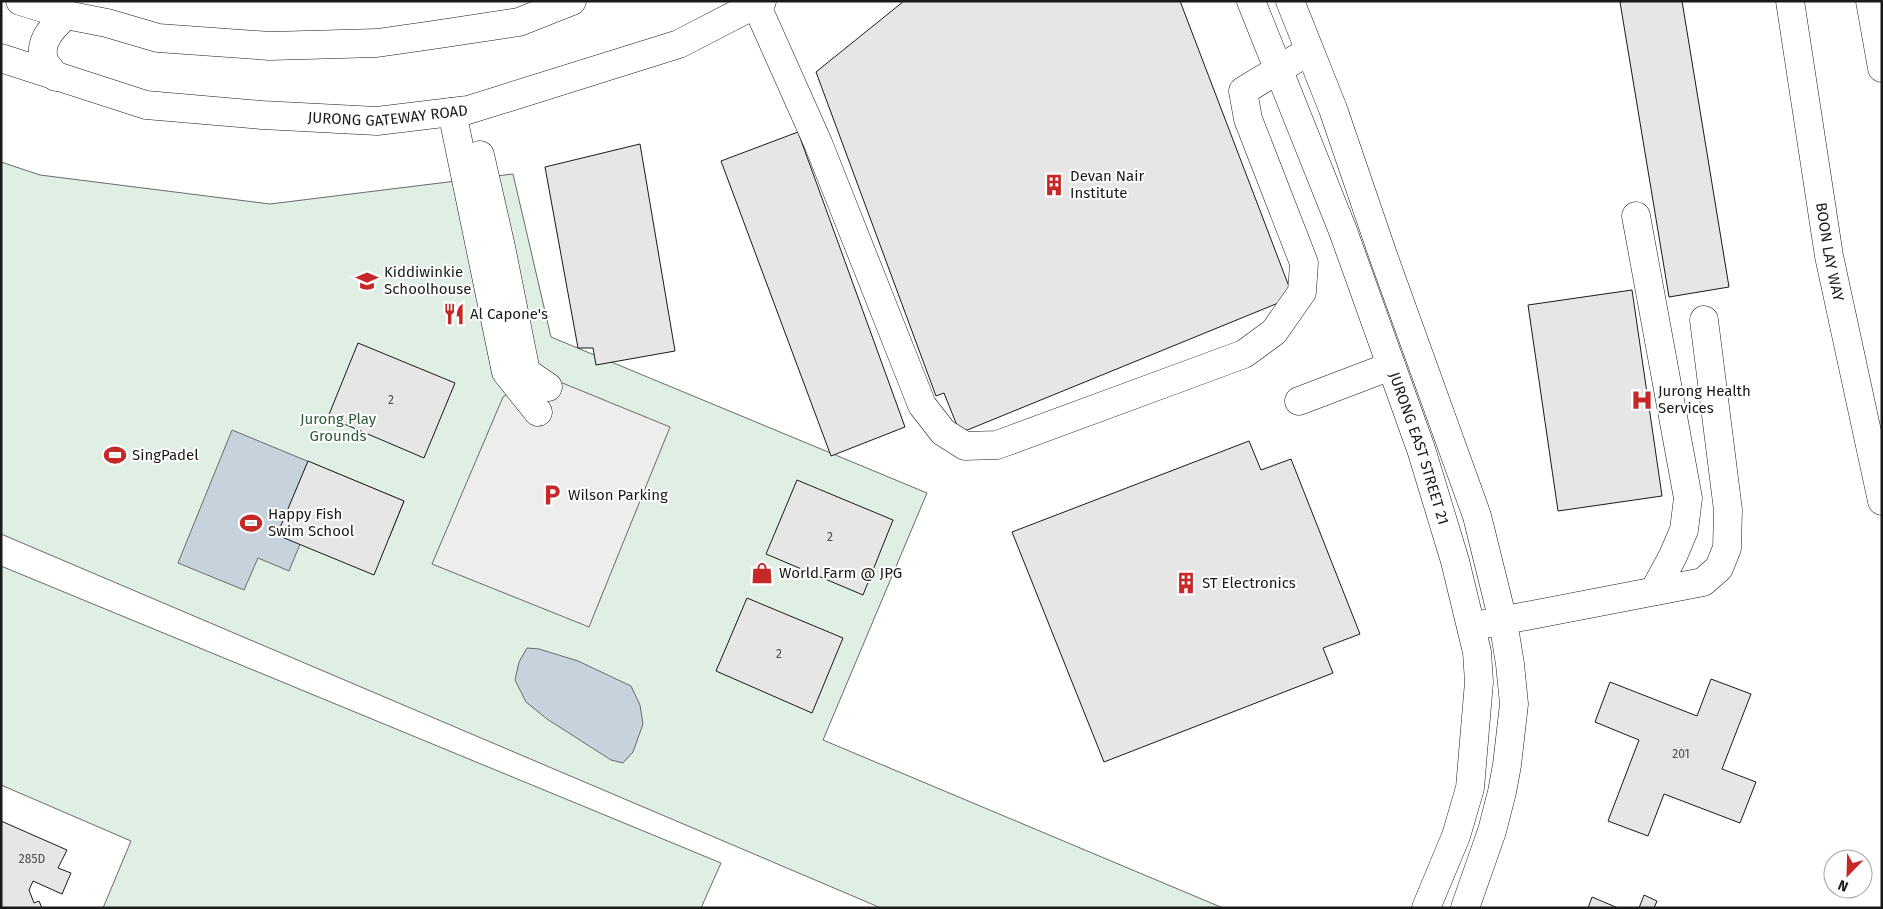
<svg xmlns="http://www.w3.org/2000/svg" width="1883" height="909" viewBox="0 0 1883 909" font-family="'Fira Sans',sans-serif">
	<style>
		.green { fill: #e0efe3; stroke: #6a6a6a }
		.parking { fill: #ededed; stroke: #6a6a6a }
		.water { fill: #c6d2dc; stroke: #6a6a6a }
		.building { fill: #e6e6e6; stroke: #1a1a1a }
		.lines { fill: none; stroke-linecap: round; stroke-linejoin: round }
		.minor-casing { stroke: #1a1a1a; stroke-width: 29 }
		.major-casing { stroke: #1a1a1a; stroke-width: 29 }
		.minor { stroke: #fff; stroke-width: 28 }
		.major { stroke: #fff; stroke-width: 28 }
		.labels { text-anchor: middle; stroke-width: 4; stroke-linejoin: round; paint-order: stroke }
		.number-label { font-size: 12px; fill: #4d4d4d }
		.street-label { font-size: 15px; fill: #1a1a1a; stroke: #fff }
		.poi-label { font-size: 15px; fill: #1a1a1a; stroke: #fff; text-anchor: start }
		.park-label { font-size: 15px; fill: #2b5a34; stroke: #fff }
	</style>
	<rect width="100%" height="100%" fill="#fff"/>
	<g class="green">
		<polygon points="1,162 40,175 270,204 513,174 551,337 927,493 823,740 1223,908 881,908 1,534"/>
		<polygon points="1,566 721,863 701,908 103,908 131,841 1,785"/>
	</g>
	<polygon class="parking" points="538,373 670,427 589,627 432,564 503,397"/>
	<g class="water">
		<polygon points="232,430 404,501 389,538 315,508 289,571 258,558 244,590 178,563"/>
		<polygon points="527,648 539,649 578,661 631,686 640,705 643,724 633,752 623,763 611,760 547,719 526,702 515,680 519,662"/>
	</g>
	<g class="building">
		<polygon points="904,1 1180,1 1293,297 960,433 944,393 936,396 816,72"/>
		<polygon points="1626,1 1682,1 1729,287 1669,297 1620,2"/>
		<polygon points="798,132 905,427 831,456 721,161"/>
		<polygon points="640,144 675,351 596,365 593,348 578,348 545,167"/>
		<polygon points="1632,290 1662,496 1558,511 1528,305"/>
		<polygon points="358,343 455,383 424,458 328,417"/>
		<polygon points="1249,441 1261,470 1291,459 1360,634 1323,648 1333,673 1104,762 1012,532"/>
		<polygon points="308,461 404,501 374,575 277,535"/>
		<polygon points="797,480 893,520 863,595 766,554"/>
		<polygon points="747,598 843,638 812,713 716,671"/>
		<polygon points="1711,679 1751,694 1722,769 1756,782 1740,823 1664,794 1648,836 1608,821 1639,740 1595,722 1610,682 1697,716"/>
		<polygon points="1,821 67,850 58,868 71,873 62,894 33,881 29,890 34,903 39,901 42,908 1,908"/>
		<polygon points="1644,895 1657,901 1654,908 1639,908"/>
		<polygon points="1592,897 1618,908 1588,908"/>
	</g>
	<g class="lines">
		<g class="minor-casing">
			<g id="minor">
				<path id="s1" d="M1251,1L1343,231L1421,449L1455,561L1477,652L1479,682L1470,788L1456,836L1426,908"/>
				<polyline points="1290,1 1333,109 1384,258 1477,516 1503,621 1510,664 1514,704 1507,765 1502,792 1492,831 1465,908"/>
				<polyline points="756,4 818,143 922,405 943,432 965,446 997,445 1244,354 1274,332 1302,292 1304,263 1248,119 1243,91 1309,51"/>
				<polyline points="452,112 506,372 538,412"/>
				<polyline points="480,155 501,247 526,372 548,387"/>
				<polyline points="1636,216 1688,498 1684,530 1673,556 1654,591"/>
				<polyline points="1299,401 1391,366"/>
				<polyline points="1485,624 1703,582 1719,568 1727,548 1728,510 1704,320"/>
			</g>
		</g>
		<g class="major-casing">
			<g id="major">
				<polyline points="20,1 66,15 107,23 158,38 270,46 377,43 433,35 519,22 572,1"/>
				<path id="s2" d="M1790,1L1829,256L1882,501"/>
				<polyline points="1870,1 1882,68"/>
				<path id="s3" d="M1,58L146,105L262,115L377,121L468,110L679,44L762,1"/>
				<path d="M56,77C53,72 46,66 44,60C38,41 54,26 66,15"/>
			</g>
		</g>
		<use href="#minor" class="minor"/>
		<use href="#major" class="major"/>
	</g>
	<defs>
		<g id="building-bare" transform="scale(1.725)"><path d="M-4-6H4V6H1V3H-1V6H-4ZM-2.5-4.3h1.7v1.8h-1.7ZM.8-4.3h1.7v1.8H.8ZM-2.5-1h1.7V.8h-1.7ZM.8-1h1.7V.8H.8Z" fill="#c62828" stroke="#fff" stroke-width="2.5" paint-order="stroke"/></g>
		<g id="school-bare" transform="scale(1.725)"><path d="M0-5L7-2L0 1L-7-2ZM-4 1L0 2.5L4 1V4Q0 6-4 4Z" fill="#c62828" stroke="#fff" stroke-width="2.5" paint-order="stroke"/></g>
		<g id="restaurant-bare" transform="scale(1.725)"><path d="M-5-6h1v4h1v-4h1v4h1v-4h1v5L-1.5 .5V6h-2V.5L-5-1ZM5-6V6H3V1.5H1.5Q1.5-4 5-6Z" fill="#c62828" stroke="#fff" stroke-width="2.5" paint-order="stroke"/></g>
		<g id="hospital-bare" transform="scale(1.725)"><path d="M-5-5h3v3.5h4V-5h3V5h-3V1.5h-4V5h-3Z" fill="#c62828" stroke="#fff" stroke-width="2.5" paint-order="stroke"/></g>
		<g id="stadium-bare" transform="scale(1.725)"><path d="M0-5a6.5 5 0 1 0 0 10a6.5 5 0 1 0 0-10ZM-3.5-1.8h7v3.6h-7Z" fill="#c62828" stroke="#fff" stroke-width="2.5" paint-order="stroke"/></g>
		<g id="parking-bare" transform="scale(1.725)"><path d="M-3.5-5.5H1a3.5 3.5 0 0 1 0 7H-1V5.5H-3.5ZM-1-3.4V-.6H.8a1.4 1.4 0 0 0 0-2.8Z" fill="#c62828" stroke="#fff" stroke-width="2.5" paint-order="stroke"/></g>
		<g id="shop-bare" transform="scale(1.725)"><path d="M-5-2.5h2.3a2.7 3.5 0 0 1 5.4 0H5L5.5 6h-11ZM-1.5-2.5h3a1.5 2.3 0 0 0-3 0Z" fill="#c62828" stroke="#fff" stroke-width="2.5" paint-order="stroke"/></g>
	</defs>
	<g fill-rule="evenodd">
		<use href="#building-bare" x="1054" y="185"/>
		<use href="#school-bare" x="367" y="281"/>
		<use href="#restaurant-bare" x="454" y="314"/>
		<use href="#hospital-bare" x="1642" y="400"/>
		<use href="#stadium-bare" x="115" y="455"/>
		<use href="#parking-bare" x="552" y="495"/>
		<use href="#stadium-bare" x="251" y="523"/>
		<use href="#shop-bare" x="762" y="573"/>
		<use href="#building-bare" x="1186" y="583"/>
	</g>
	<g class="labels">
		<g class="number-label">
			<text x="391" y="404">2</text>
			<text x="830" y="541">2</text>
			<text x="779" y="658">2</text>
			<text x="1681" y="758">201</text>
			<text x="32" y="863">285D</text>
		</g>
		<g class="street-label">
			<text dy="5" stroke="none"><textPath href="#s3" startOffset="395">JURONG GATEWAY ROAD</textPath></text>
			<text dy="5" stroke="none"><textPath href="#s2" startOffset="254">BOON LAY WAY</textPath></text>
			<text dy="5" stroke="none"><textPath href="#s1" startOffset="478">JURONG EAST STREET 21</textPath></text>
		</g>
		<g class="poi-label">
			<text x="1070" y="181">Devan Nair<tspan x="1070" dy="17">Institute</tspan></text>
			<text x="384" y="277">Kiddiwinkie<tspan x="384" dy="17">Schoolhouse</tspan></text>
			<text x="470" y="319">Al Capone's</text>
			<text x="1658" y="396">Jurong Health<tspan x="1658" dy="17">Services</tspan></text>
			<text x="132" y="460">SingPadel</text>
			<text x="568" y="500">Wilson Parking</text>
			<text x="268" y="519">Happy Fish<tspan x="268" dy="17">Swim School</tspan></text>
			<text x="779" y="578">World Farm @ JPG</text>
			<text x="1202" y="588">ST Electronics</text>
		</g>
		<g class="park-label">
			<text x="338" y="424">Jurong Play<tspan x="338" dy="17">Grounds</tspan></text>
		</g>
	</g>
	<rect width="1883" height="909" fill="none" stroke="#1a1a1a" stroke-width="5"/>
	<g transform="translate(1848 874) rotate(203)"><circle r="24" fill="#ffffff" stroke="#a3a3a3"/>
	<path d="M0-4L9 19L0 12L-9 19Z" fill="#c62828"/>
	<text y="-8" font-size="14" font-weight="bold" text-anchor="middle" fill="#1a1a1a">N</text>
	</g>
</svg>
